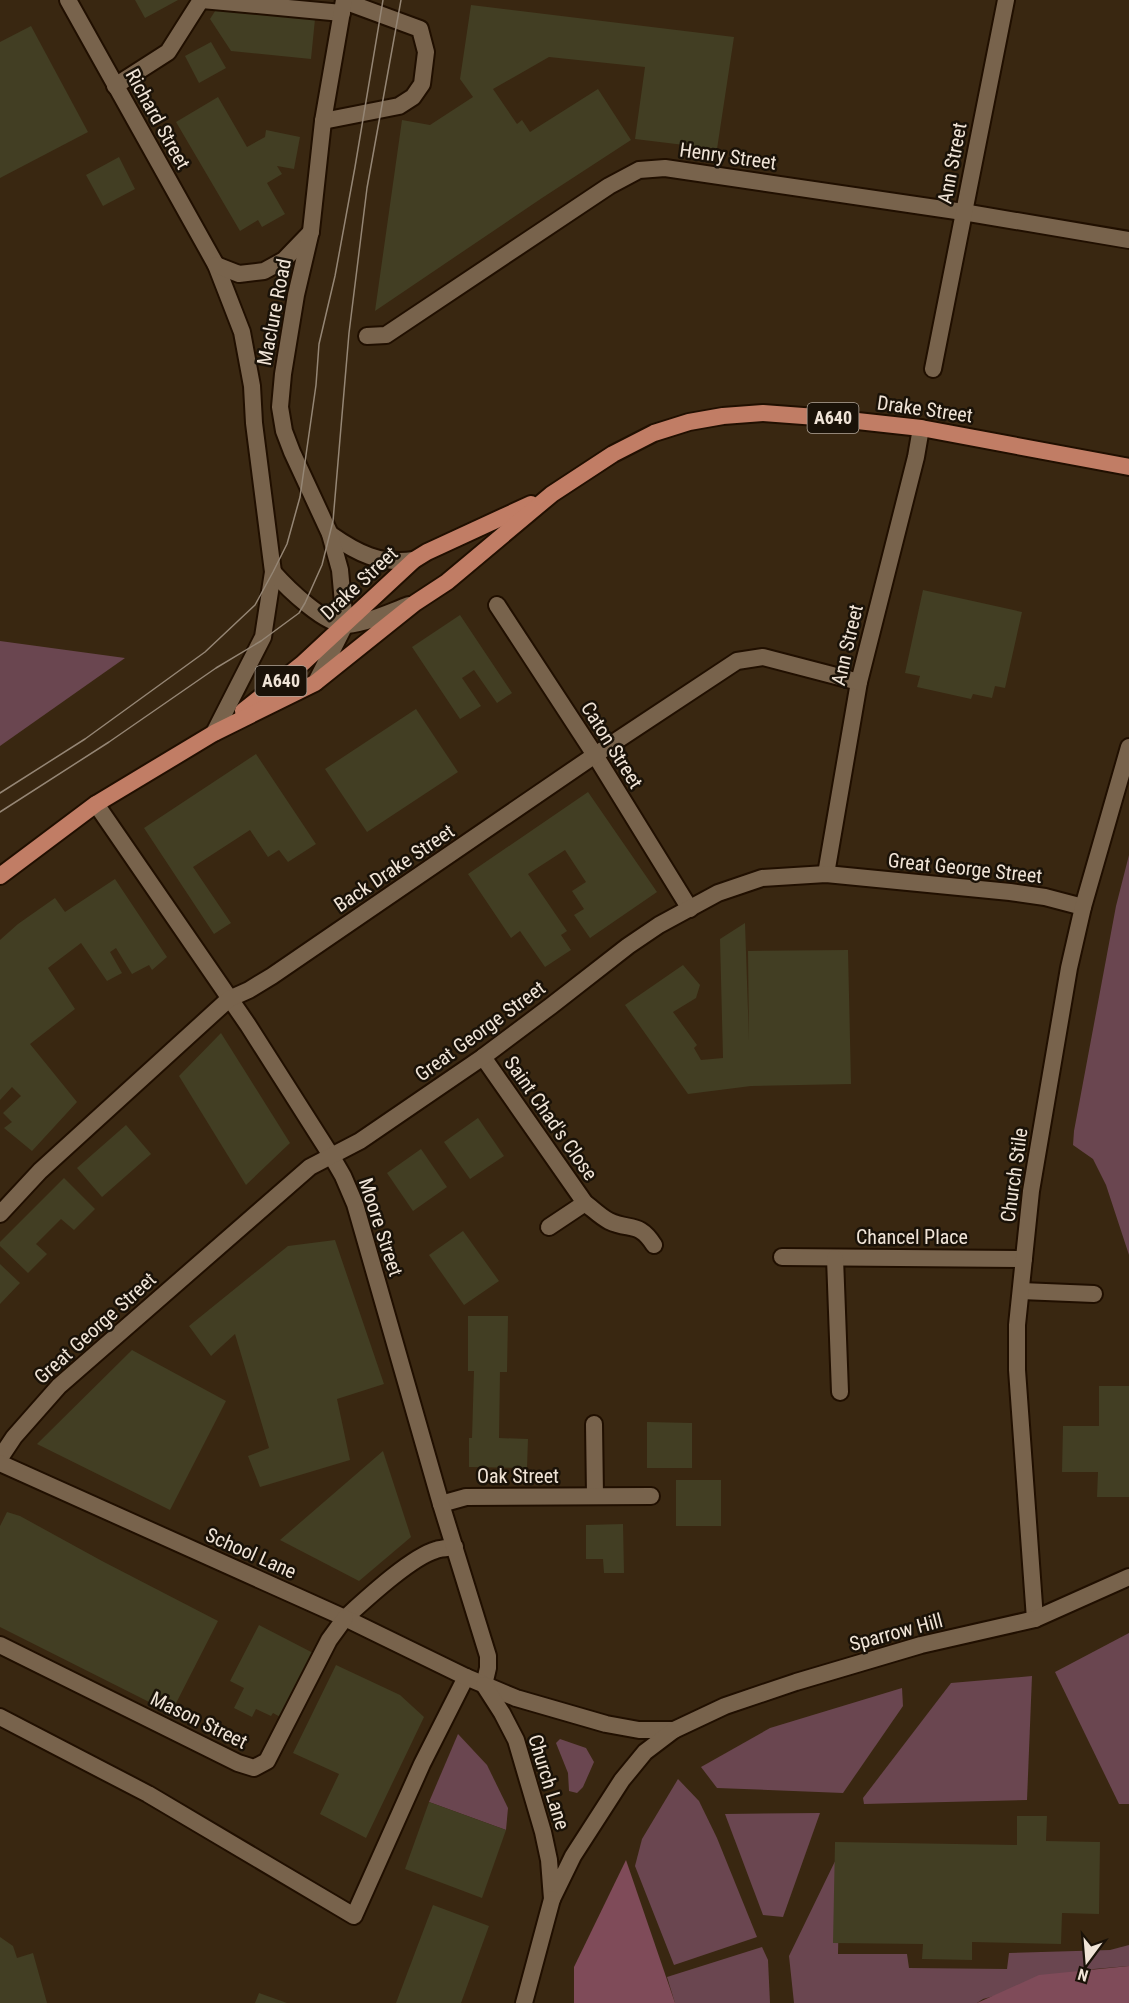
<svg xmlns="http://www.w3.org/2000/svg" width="1129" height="2003" viewBox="0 0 1129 2003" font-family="'Roboto Condensed',sans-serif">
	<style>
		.green { fill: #6a4650 }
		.forest { fill: #7f4b59 }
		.building { fill: #423e23 }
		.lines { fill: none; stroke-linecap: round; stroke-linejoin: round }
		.service-casing { stroke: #200f00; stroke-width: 20 }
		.minor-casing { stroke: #200f00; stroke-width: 20 }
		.primary-casing { stroke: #200f00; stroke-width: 20 }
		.service { stroke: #78634c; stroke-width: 16 }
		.minor { stroke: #78634c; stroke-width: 16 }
		.primary { stroke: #c17d65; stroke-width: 16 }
		.tram { stroke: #958675; stroke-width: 1.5 }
		.labels { text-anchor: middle; stroke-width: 5; stroke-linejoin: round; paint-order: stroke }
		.shield { fill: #1a1208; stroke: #b0a599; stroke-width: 1.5 }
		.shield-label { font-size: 18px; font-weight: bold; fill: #f0e4d7 }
		.street-label { font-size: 20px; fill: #f0e4d7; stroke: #1a1208 }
	</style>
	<rect width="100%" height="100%" fill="#392711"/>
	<g class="green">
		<polygon points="0,641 125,658 0,746"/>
		<polygon points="1129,855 1129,1255 1106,1185 1093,1159 1073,1145 1074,1131 1116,906"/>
		<polygon points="1129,1633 1129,1804 1119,1804 1055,1672"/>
		<polygon points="1032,1676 1027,1800 864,1804 863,1798 951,1683"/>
		<polygon points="902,1688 903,1706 843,1793 717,1788 701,1767 770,1728"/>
		<polygon points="458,1734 487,1765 508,1808 506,1830 429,1802"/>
		<polygon points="560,1739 586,1748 594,1762 583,1787 577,1793 569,1791 568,1773 556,1743"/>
		<polygon points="678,1779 699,1801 717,1838 757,1937 674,1965 635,1866 642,1839"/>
		<polygon points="820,1813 783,1917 763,1915 725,1814"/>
		<polygon points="840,1851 838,1954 907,1954 909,1968 1007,1969 1009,1953 1110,1950 1129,1945 1129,1966 1094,1969 983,1999 977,2003 794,2003 789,1956"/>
		<polygon points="762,1947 768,1960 770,2003 675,2003 667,1977"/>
	</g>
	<g class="forest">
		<polygon points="626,1860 675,2003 574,2003 574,1967"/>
		<polygon points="1129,1966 1129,2003 977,2003 1039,1975"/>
	</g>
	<g class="building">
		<polygon points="135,0 178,0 145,18"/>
		<polygon points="471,5 734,37 717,149 635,139 645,67 549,57 493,89 517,124 522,120 530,132 598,89 631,140 542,198 375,311 402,120 430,125 473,97 460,79"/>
		<polygon points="217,8 315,19 311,59 231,51 210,19"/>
		<polygon points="31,26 88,132 0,178 0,42"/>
		<polygon points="211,42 226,68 199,83 185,56"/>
		<polygon points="218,97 247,147 265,137 266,130 300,137 294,169 277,166 282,174 267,183 285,214 262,227 258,220 240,231 176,122"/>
		<polygon points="119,157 135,189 103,206 86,175"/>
		<polygon points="923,590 1022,612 1005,688 995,686 992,698 973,694 971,699 917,687 920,676 905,673"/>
		<polygon points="460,615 512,693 497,703 474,670 462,678 481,706 460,719 412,647"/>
		<polygon points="416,709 458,772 367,832 325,769"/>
		<polygon points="256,754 316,844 288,862 279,850 268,857 250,830 193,867 231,923 214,934 144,828"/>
		<polygon points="588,792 657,892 590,938 574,915 584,909 572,891 586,882 565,850 528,874 567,931 561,935 571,950 545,967 520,931 511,938 468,874"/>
		<polygon points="115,879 167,957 152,970 149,965 132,974 116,948 110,952 122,973 107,981 81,943 48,968 75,1009 30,1044 77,1102 32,1151 4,1128 12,1122 3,1113 21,1096 12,1087 0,1100 0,940 18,924 55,898 65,912"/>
		<polygon points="745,923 749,1040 748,951 848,950 851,1084 751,1086 688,1094 625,1005 683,965 700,985 696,998 673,1012 697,1045 694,1048 701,1060 723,1058 720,939"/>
		<polygon points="221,1033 290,1143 246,1185 179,1076"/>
		<polygon points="478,1118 504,1156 470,1179 444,1142"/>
		<polygon points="126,1125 151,1154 102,1197 77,1168"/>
		<polygon points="421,1149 447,1187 413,1211 387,1173"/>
		<polygon points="64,1178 95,1209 74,1230 61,1219 36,1244 47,1254 28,1273 0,1246 0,1242"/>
		<polygon points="463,1231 499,1281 464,1305 429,1255"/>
		<polygon points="335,1240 384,1384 337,1399 350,1460 260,1487 248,1456 269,1448 235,1334 211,1356 189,1326 288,1246"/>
		<polygon points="0,1264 20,1283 0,1304"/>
		<polygon points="468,1316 508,1316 507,1372 500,1372 499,1438 528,1439 527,1468 469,1467 469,1438 472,1438 474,1371 468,1371"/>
		<polygon points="132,1350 226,1401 170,1510 37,1444"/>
		<polygon points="1099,1386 1129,1386 1129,1497 1097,1497 1098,1472 1062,1472 1063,1426 1099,1426"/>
		<polygon points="647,1422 692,1423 692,1468 647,1468"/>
		<polygon points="383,1451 411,1537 359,1581 280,1540"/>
		<rect x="676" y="1480" width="45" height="46"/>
		<polygon points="7,1512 20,1516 102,1561 218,1621 171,1713 0,1627 0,1526"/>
		<polygon points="623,1524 624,1573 604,1573 603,1559 586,1559 586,1525"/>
		<polygon points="259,1625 317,1655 284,1719 273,1713 271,1716 256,1709 252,1717 234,1708 244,1688 230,1681"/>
		<polygon points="336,1665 400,1695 424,1717 366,1838 320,1814 339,1774 293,1753"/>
		<polygon points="429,1802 506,1830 482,1898 405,1869"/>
		<polygon points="1017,1816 1047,1816 1046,1841 1100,1842 1099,1914 1062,1913 1061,1944 972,1942 972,1960 922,1959 923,1944 833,1943 835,1842 1017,1845"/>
		<polygon points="433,1905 489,1926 461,2003 396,2003"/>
		<polygon points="0,1937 13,1946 17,1958 33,1953 47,2003 0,2003"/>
		<polygon points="259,1993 287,2003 255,2003"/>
	</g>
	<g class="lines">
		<g class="service-casing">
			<g id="service">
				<polyline points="202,0 342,13"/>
				<polyline points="115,86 168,52 201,0"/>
				<polyline points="323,121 399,106 413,97 422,84 426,52 420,29 344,1"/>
				<path d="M483,1057L585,1203C593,1209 601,1217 609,1221C630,1231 639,1221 654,1245"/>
				<polyline points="549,1227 585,1203"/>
				<polyline points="782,1257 1024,1259"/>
				<polyline points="835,1258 840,1392"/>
				<polyline points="1021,1291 1094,1294"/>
				<polyline points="594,1424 595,1496"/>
				<polyline points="441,1504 466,1497 651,1496"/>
				<path d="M345,1618C365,1600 411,1557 436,1550C442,1548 449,1548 455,1547"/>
				<polyline points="0,1717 148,1794 354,1916 422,1764 466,1677"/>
			</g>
		</g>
		<g class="minor-casing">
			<g id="minor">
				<polyline points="68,0 216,265 242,332 252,386 254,423 273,572 263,637 214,733"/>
				<polyline points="216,265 239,274 264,271 284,260 311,232"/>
				<polyline points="367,336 386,335 609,186 639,170 665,168 963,212 1129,240"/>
				<polyline points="933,369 1006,0"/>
				<path d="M330,534C357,553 380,565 414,560"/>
				<path d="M273,572C287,588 326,626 347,625C368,623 390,612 409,605"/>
				<polyline points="497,605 595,755 690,909"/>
				<polyline points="316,682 345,625 340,570 330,534 292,452 284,431 280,407 283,374 296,295 311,231 323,121 344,0"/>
				<polyline points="96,804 248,1025 332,1157 343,1176 355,1204 441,1504 488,1656 488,1668 484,1685"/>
				<polyline points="826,874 859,682 916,457 921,428"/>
				<polyline points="0,1214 40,1171 229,999 249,990 272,976 595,755 737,661 763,657 859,682"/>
				<polyline points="0,1458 14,1437 59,1386 310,1167 360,1141 483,1057 551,1006 628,946 659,925 718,893 762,878 826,874 1010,892 1045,897 1083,907"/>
				<polyline points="0,1463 345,1618 466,1677 516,1698 606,1724 639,1730 674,1730"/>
				<polyline points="1035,1619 1017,1370 1017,1325 1031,1191 1069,968 1083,907 1129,747"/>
				<polyline points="0,1645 238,1763 254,1768 267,1761 329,1640 345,1618"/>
				<polyline points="484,1685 502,1713 516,1740 543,1832 549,1860 552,1899 573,1856 622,1780 645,1752 674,1730 725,1706 796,1682 921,1645 1035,1619 1129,1577"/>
				<polyline points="524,2003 552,1899"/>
			</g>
		</g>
		<g class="primary-casing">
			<g id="primary">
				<polyline points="243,711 302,664 414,560 427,552 531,504"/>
				<polyline points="0,876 96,804 214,733 315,683 415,603 447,582 552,494 613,454 654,433 689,422 723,416 763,413 830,418 921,428 1129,467"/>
			</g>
		</g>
		<use href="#service" class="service"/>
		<use href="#minor" class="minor"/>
		<use href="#primary" class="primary"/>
		<g class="tram">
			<polyline points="0,793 85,739 205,652 255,605 273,572 287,544 300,497 316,385 319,344 335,276 355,167 383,0"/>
			<polyline points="0,812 109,742 216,668 261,641 299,613 305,603 322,565 333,521 349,333 367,188 401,0"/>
		</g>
	</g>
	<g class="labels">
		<g class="shield">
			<rect x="807.5" y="403" width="51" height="30" rx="4.5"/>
			<rect x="255.5" y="666" width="51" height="30" rx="4.5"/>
		</g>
		<g class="shield-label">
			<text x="833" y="424">A640</text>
			<text x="281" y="687">A640</text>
		</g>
		<g class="street-label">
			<text transform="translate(158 119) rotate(61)" y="7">Richard Street</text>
			<text transform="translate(728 156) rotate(8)" y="7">Henry Street</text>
			<text transform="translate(952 163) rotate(-79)" y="7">Ann Street</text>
			<text transform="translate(274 312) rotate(-79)" y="7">Maclure Road</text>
			<text transform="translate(925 409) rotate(8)" y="7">Drake Street</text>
			<text transform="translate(359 583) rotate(-43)" y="7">Drake Street</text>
			<text transform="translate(847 645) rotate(-77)" y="7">Ann Street</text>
			<text transform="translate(612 745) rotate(58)" y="7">Caton Street</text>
			<text transform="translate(394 868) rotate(-34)" y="7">Back Drake Street</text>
			<text transform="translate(965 868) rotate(6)" y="7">Great George Street</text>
			<text transform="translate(480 1031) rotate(-36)" y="7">Great George Street</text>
			<text transform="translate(551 1118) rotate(55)" y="7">Saint Chad's Close</text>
			<text transform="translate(1014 1175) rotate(-82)" y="7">Church Stile</text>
			<text transform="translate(381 1227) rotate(72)" y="7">Moore Street</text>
			<text x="912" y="1244">Chancel Place</text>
			<text transform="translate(95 1328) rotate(-42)" y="7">Great George Street</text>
			<text x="518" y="1483">Oak Street</text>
			<text transform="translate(251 1553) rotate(24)" y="7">School Lane</text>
			<text transform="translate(896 1632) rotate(-15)" y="7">Sparrow Hill</text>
			<text transform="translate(199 1720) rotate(26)" y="7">Mason Street</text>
			<text transform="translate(549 1782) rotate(73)" y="7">Church Lane</text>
		</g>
	</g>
	<g transform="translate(1087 1961) rotate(196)" stroke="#1a1208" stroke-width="4.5" paint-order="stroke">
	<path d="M0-4.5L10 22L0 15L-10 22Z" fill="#f0e4d7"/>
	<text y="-9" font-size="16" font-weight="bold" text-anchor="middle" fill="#f0e4d7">N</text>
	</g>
</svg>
